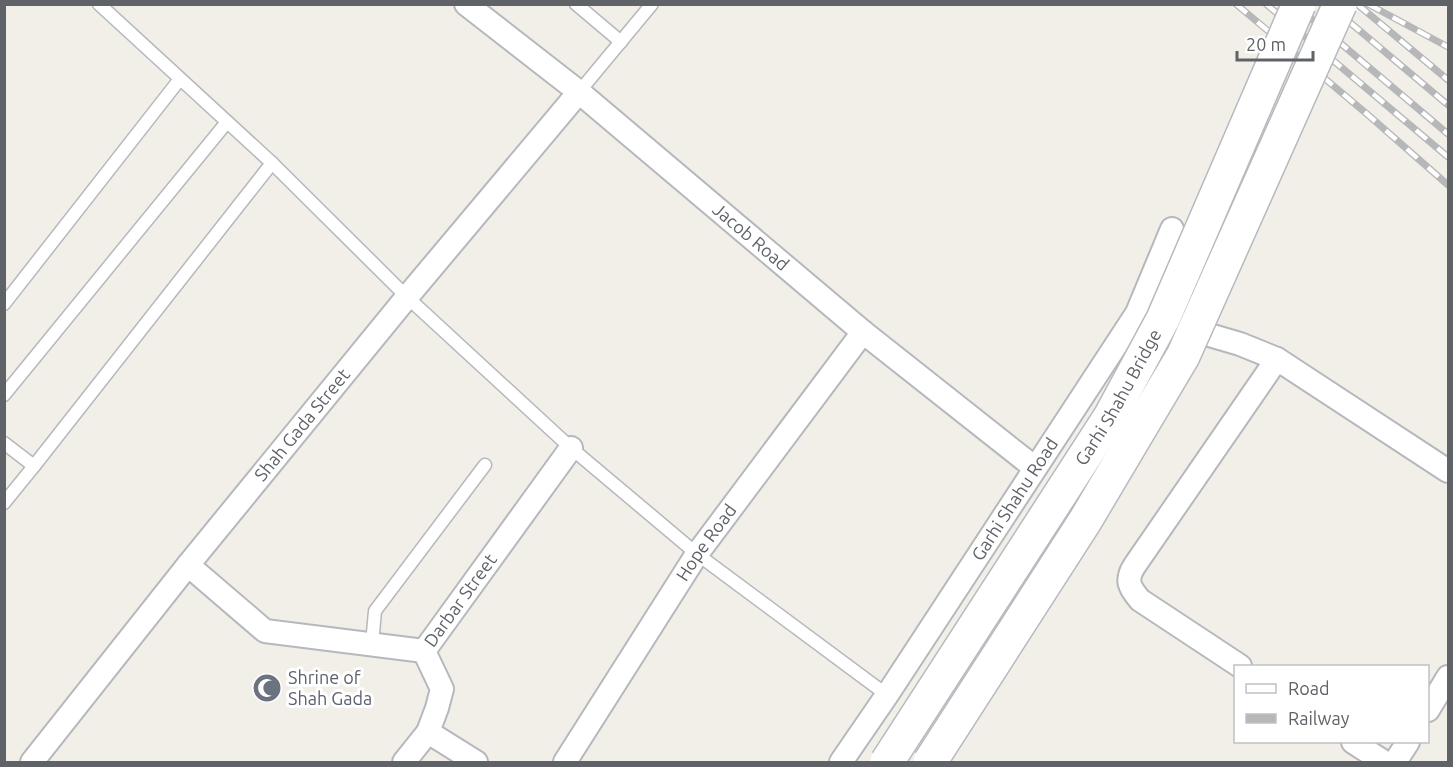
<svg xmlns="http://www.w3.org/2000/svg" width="1453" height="767" viewBox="0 0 1453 767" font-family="Ubuntu,sans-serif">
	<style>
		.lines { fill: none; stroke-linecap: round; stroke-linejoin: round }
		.service-casing { stroke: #b5b8bc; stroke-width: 15 }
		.minor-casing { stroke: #b5b8bc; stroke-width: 26 }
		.service { stroke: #fff; stroke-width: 12 }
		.minor { stroke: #fff; stroke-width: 22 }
		.rail-casing { stroke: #b6b7b8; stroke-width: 7 }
		.rail { stroke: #fff; stroke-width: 4.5; stroke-dasharray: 14; stroke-linecap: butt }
		.secondary-bridge-casing { stroke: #b6babf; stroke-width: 36; stroke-linecap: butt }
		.secondary-bridge { stroke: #fff; stroke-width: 33 }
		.labels { text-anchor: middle; stroke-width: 6; stroke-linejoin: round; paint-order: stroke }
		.street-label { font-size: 18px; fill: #5f6368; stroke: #fff }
		.worship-label { font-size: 18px; fill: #5b616d; stroke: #fff; text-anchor: start }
	</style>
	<rect width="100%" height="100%" fill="#f1efe8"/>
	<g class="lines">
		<g class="service-casing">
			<g id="service">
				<polyline points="99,4 272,163 407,297 571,448 697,554 887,695"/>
				<polyline points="576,4 621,42"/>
				<polyline points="579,92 652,4"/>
				<polyline points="4,304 180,79"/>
				<polyline points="4,395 227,122"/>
				<polyline points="4,443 34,466 272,163"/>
				<polyline points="4,503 34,466"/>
				<polyline points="372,644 375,611 485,465"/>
			</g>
		</g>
		<g class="minor-casing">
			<g id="minor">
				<path id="s1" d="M466,4L579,92L863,332L1035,468"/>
				<polyline points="1182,327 1240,344 1277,359 1448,471"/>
				<polyline points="188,565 265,631 424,651"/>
				<path d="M1240,666L1140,600C1129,587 1125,580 1135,565L1277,359"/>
				<polyline points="1428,710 1448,677"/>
				<polyline points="428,732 476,762"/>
				<polyline points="1353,742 1384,762"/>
				<path id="s2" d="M32,762L188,565L407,297L579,92"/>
				<path id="s3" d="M404,762L428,732L437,708L442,689L424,651L571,448"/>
				<path id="s4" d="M565,762L697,554L863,332"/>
				<path id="s5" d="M841,762L887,695L1137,313L1172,229"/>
				<polyline points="1395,762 1408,742"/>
			</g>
		</g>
		<use href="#service" class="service"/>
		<use href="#minor" class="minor"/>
		<g class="rail-casing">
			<g id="rail">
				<polyline points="1236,4 1367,114 1448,185"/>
				<polyline points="1266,4 1448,157"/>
				<polyline points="1294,4 1448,134"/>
				<polyline points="1328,4 1448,105"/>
				<polyline points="1357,4 1448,80"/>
				<polyline points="1368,4 1448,47"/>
			</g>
		</g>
		<use href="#rail" class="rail"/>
		<g class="secondary-bridge-casing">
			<g id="secondary-bridge">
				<path id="s6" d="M887,762L1110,417L1163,319L1299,4"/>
				<polyline points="930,762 1085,521 1183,356 1340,4"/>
			</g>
		</g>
		<use href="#secondary-bridge" class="secondary-bridge"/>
	</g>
	<defs>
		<g id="mosque-disc" transform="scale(1.5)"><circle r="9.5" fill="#6b7280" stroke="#fff"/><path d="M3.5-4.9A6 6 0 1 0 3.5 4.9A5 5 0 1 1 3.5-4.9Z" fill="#fff"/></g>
	</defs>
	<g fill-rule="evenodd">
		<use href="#mosque-disc" x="267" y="688"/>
	</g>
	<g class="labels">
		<g class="street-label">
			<text dy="6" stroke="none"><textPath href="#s1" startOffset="368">Jacob Road</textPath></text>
			<text dy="6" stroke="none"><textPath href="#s6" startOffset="432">Garhi Shahu Bridge</textPath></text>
			<text dy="6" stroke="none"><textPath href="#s2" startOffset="432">Shah Gada Street</textPath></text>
			<text dy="6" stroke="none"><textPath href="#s5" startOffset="315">Garhi Shahu Road</textPath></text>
			<text dy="6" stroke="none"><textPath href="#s4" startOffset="261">Hope Road</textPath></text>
			<text dy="6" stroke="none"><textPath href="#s3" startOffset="188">Darbar Street</textPath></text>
		</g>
		<g class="worship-label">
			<text x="288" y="684">Shrine of<tspan x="288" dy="21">Shah Gada</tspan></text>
		</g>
	</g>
	<rect width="1453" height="767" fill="none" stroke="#5f6368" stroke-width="12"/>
	<rect x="1234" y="665" width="195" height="78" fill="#ffffff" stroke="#bfc1c3" stroke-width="1.5"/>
	<rect x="1246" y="684" width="30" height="9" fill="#ffffff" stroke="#bfc1c3" stroke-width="1.5"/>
	<text x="1288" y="695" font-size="18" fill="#5f6368">Road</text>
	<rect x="1246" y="714" width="30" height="9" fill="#b6b7b8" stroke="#bfc1c3" stroke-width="1.5"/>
	<text x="1288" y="725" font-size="18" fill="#5f6368">Railway</text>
	<path d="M1237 51v9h76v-9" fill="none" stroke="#5f6368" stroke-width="3"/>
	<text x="1246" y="51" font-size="18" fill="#5f6368" stroke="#ffffff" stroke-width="4.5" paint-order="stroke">20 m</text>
</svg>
